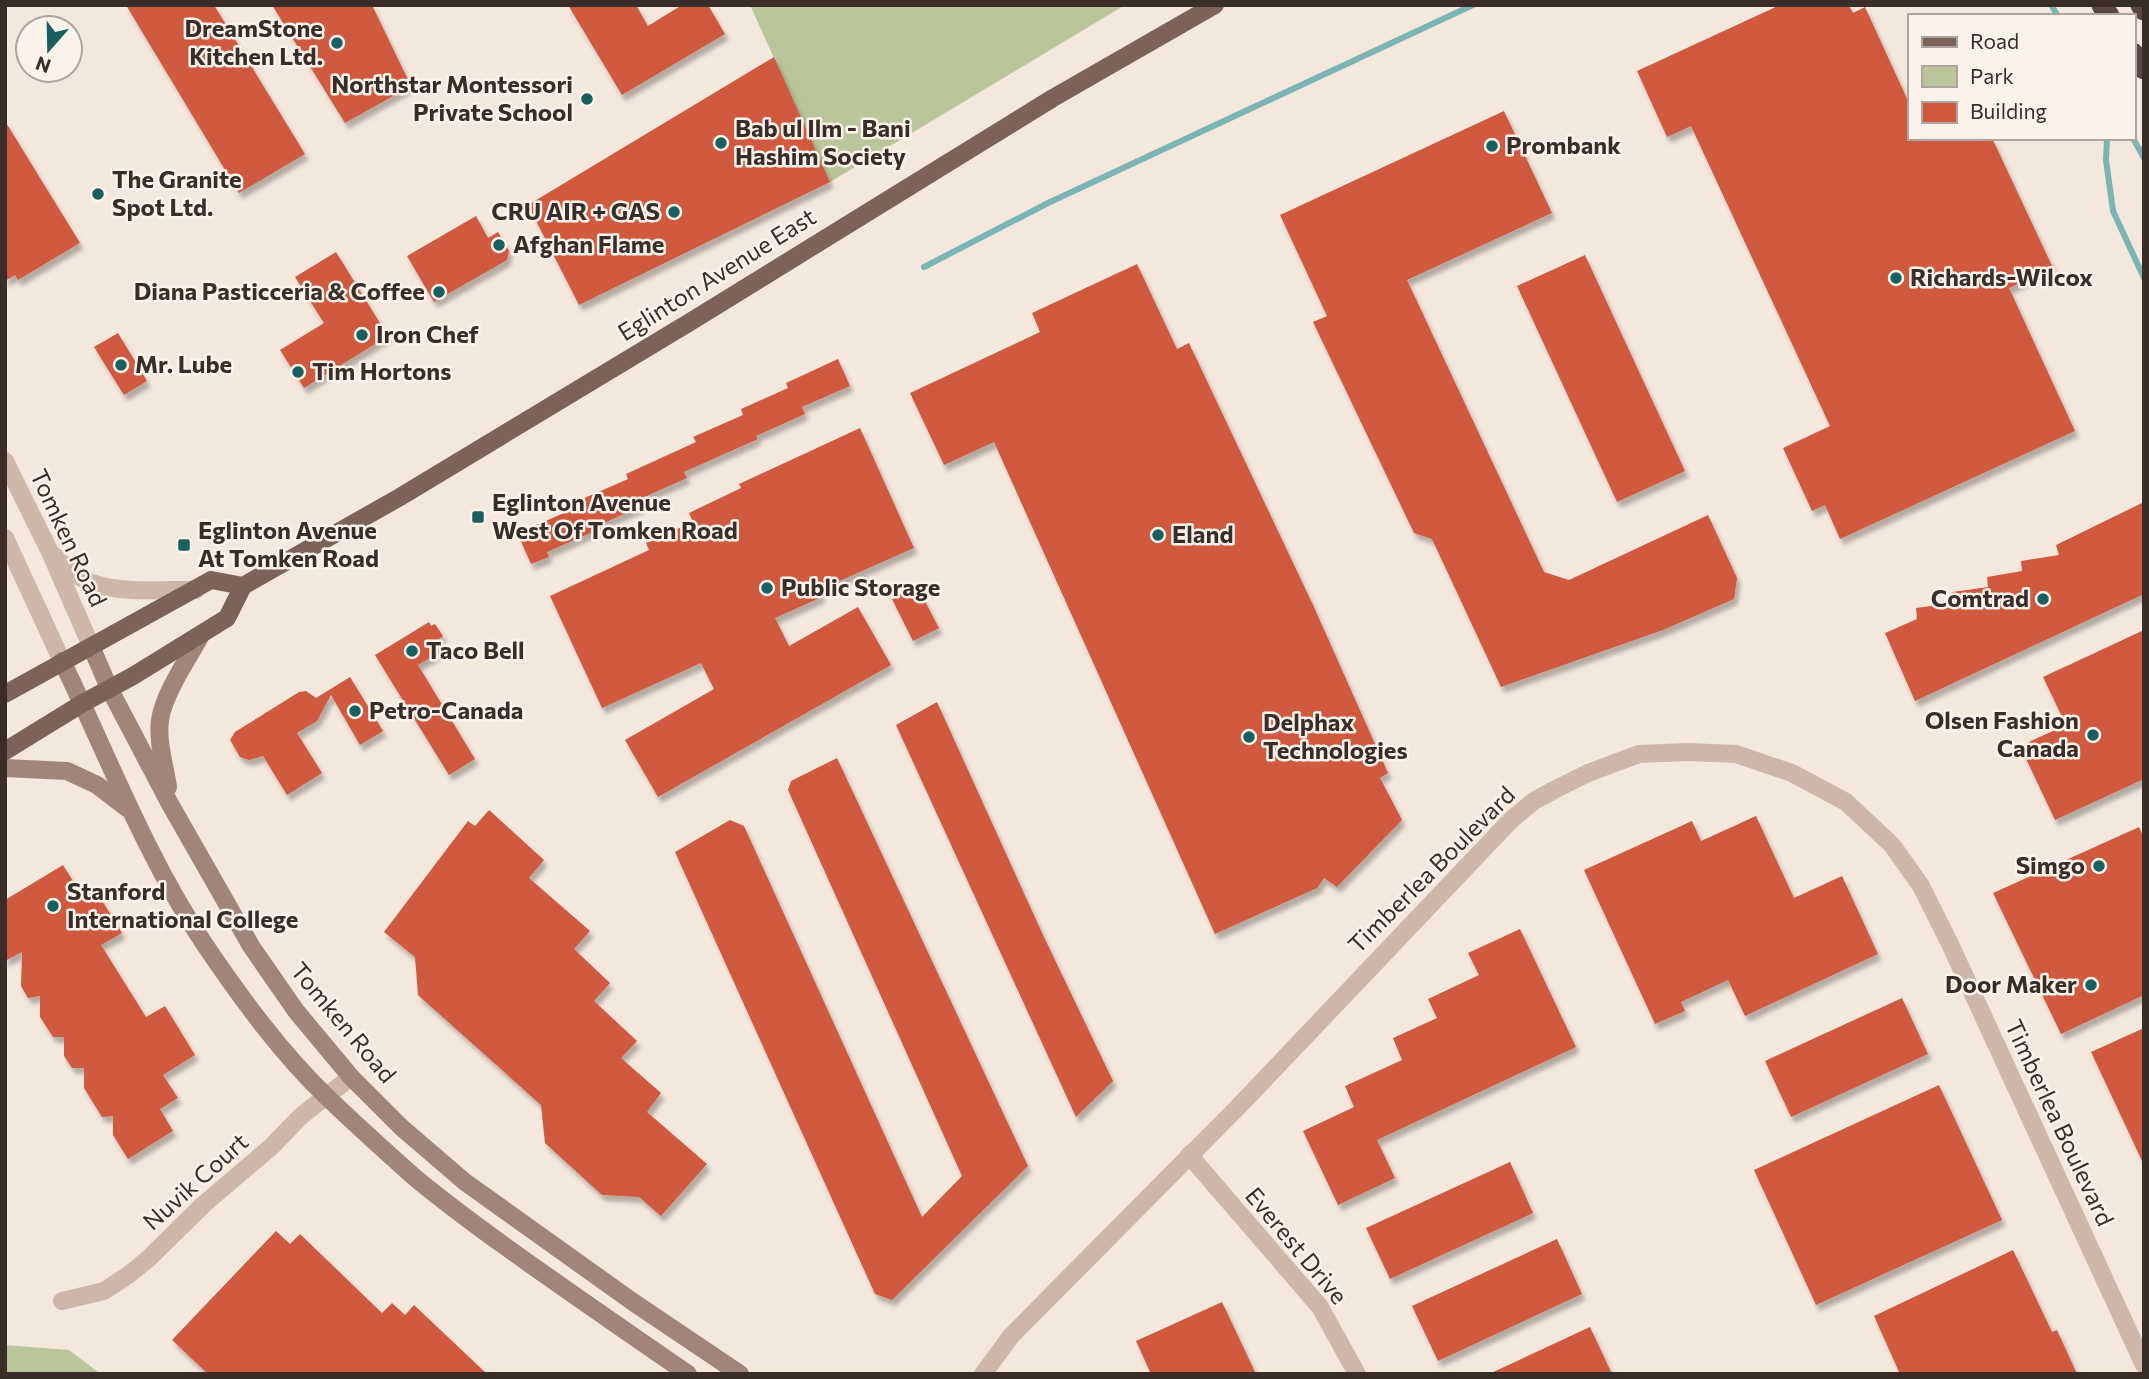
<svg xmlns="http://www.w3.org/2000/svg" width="2149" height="1379" viewBox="0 0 2149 1379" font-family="Commissioner,sans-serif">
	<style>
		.green { fill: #bac59b }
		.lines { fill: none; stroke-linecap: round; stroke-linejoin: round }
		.stream { stroke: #7ab4b3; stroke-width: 6 }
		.building { fill: #cf5a40; filter: url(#shadow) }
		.minor { stroke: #ceb7a8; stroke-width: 18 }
		.tertiary { stroke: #ceb7a8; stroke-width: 18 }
		.secondary { stroke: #a28579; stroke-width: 18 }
		.primary { stroke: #7d6258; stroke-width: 18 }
		.motorway { stroke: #5b463f; stroke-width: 21 }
		.poi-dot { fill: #1a5f5f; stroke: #fbf2ea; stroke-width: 2.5 }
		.labels { text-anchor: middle; stroke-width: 5; stroke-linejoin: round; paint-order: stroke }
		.poi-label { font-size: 24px; font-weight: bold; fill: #3a2d29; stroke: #fbf2ea; text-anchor: start }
		.street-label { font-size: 24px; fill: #3a2d29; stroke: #fbf2ea }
	</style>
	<defs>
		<filter id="shadow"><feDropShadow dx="3.5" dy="6" stdDeviation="2" flood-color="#0004"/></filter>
	</defs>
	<rect width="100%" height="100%" fill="#f4e8dd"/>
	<g class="green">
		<polygon points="750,5 1125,5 830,182"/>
		<polygon points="5,1345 69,1350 101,1374 5,1374"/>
	</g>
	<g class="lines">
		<g class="stream">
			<polyline points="2051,5 2058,16"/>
			<polyline points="2107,138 2106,160 2113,211 2144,278"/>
			<polyline points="2133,138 2144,158"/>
			<polyline points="924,267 1048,203 1473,5"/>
		</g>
	</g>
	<g class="building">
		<polygon points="126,5 214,5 305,154 239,193"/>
		<polygon points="272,5 372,5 411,86 345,123"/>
		<polygon points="568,5 636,5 648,26 682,5 708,5 725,34 622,95"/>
		<polygon points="1780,5 1849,5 1853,13 1865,7 1909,103 1909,138 1992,138 2053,268 2009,288 2075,431 1840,539 1825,505 1812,511 1783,448 1830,426 1691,126 1667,137 1637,71"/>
		<polygon points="774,57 830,182 579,305 528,205"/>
		<polygon points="1504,111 1552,213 1407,280 1544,572 1569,580 1708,515 1737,578 1734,599 1663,630 1501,687 1432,539 1414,533 1313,322 1327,316 1280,215"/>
		<polygon points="5,121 80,243 18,280 15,275 5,281"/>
		<polygon points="476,216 488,238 498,232 509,251 507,260 434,302 407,256"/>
		<polygon points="336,252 388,336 304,388 280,350 324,323 295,277"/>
		<polygon points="1585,255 1685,471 1617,502 1517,286"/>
		<polygon points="1137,264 1177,349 1189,343 1313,605 1388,773 1380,778 1402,820 1337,887 1324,878 1317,888 1215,934 994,442 944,465 910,393 1040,332 1032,313"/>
		<polygon points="118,333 147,381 124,395 94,347"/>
		<polygon points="838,359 850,386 802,407 805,414 756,436 758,439 684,472 687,478 640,499 642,506 595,527 597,530 547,552 549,557 531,564 519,537 536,530 534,526 582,505 580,500 628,479 626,474 696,442 693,437 743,415 741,409 788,388 786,383"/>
		<polygon points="860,428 914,548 819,590 822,597 775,618 789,646 858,607 891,665 658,797 625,740 714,689 701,663 602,708 550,596 649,550 646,543 693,522 689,513 741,488 739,484"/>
		<polygon points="2144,502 2144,594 1915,701 1885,633 1917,619 1916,608 1953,603 1952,592 1988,587 1987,577 2022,571 2021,561 2059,555 2056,545"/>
		<polygon points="917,586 939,628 913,641 892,599"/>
		<polygon points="429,622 431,626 435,624 443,636 439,639 445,649 418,665 475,759 449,775 375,655"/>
		<polygon points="2144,630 2144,779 2055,820 2020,746 2066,725 2043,677"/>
		<polygon points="350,677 383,731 360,745 331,695 317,721 297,733 322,773 287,795 263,756 249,760 240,757 230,740 235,732 299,692 306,691 316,698"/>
		<polygon points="937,702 1043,935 1113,1081 1076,1117 896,725"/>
		<polygon points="837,758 1028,1166 892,1300 875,1294 675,852 730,820 744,826 922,1217 962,1176 788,790 791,781"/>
		<polygon points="489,810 544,860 529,878 590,931 574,949 610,983 594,1001 637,1041 621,1058 661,1093 647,1112 707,1164 661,1216 639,1197 602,1195 545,1143 541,1105 418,995 415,957 384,932 468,821 475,826"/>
		<polygon points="1756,816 1794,898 1842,876 1878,954 1745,1016 1728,980 1681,1002 1685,1011 1655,1024 1584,870 1692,821 1701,841"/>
		<polygon points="2139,827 2144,838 2144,995 2061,1034 1993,893"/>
		<polygon points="63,865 81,894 93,886 122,933 101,945 146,1017 165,1006 195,1055 163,1075 178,1098 160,1109 173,1131 128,1159 113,1135 113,1116 102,1117 84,1088 84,1068 72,1068 64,1056 64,1037 53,1037 40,1017 40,996 28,998 21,986 22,952 5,961 5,900"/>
		<polygon points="1520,929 1576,1047 1377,1140 1395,1178 1338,1205 1303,1131 1354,1107 1345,1086 1402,1060 1393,1038 1437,1018 1428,999 1479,975 1468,953"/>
		<polygon points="1902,998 1928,1054 1791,1117 1765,1061"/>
		<polygon points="2144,1028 2144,1165 2091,1052"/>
		<polygon points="1939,1085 2002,1220 1816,1305 1754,1170"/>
		<polygon points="1510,1162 1533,1213 1390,1279 1366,1228"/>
		<polygon points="276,1231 290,1244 300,1234 382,1313 392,1303 405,1315 414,1305 487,1374 208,1374 172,1340"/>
		<polygon points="1557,1239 1582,1294 1438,1361 1412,1306"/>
		<polygon points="2013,1250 2052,1332 2057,1330 2077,1374 1900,1374 1874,1316"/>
		<polygon points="1222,1302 1256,1374 1151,1374 1136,1341"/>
		<polygon points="1590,1327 1612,1374 1489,1374"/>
	</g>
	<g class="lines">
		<g class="minor">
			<polyline points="1189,1155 1320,1307 1357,1374"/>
			<polyline points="62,1301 104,1291 127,1276 147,1260 204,1204 271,1147 301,1116 351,1077"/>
			<polyline points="983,1374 1011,1336 1240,1105 1512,819 1534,801 1554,790 1588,773 1639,754 1688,752 1736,754 1792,773 1846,802 1892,845 1921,886 1949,942 2144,1365"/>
		</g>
		<g class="tertiary">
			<polyline points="5,461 50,552 91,646"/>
			<polyline points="5,538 62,661"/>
			<path d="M52,554C64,564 77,578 92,583C121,594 165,589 196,590"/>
		</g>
		<g class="secondary">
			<polyline points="91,646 109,688 170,804 251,946 296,1011 351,1077 401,1127 465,1182 633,1302 740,1374"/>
			<path d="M62,661C108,756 146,857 205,945C241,998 281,1053 327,1097C355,1124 384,1150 413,1176C443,1201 474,1224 506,1247C566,1290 627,1332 688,1374"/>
			<polyline points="5,768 67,771 97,785 127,808"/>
			<path d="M168,787C165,766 157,741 160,720C164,693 188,659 201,635"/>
		</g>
		<g class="primary">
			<polyline points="5,694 211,580 243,586"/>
			<polyline points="5,751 83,703 133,676 227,618 243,586 400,497 690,322 1053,98 1215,5"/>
		</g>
		<g class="motorway">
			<polyline points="2102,5 2109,16"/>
			<polyline points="2141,5 2144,10"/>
			<polyline points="2133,53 2144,69"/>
		</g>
	</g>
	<g class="poi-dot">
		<circle cx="337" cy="43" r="7"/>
		<circle cx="587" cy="99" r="7"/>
		<circle cx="721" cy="143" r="7"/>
		<circle cx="1492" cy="146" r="7"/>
		<circle cx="98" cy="194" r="7"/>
		<circle cx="674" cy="212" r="7"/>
		<circle cx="499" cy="245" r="7"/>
		<circle cx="1896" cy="278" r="7"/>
		<circle cx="439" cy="292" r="7"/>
		<circle cx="362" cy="335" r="7"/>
		<circle cx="121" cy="365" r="7"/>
		<circle cx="298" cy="372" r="7"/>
		<rect x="471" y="510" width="14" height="14" rx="3.5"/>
		<circle cx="1158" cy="535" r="7"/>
		<rect x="177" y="538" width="14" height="14" rx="3.5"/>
		<circle cx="767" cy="588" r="7"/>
		<circle cx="2043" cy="599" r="7"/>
		<circle cx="412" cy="651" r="7"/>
		<circle cx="355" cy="711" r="7"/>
		<circle cx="2093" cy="735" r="7"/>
		<circle cx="1249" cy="737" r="7"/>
		<circle cx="2099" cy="866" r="7"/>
		<circle cx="53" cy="906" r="7"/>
		<circle cx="2091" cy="985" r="7"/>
	</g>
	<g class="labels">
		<g class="poi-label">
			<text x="323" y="37" text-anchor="end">DreamStone<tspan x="323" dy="28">Kitchen Ltd.</tspan></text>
			<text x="573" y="93" text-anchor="end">Northstar Montessori<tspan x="573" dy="28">Private School</tspan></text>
			<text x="735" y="137">Bab ul Ilm - Bani<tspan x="735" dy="28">Hashim Society</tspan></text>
			<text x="1506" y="154">Prombank</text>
			<text x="112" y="188">The Granite<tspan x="112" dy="28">Spot Ltd.</tspan></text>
			<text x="660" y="220" text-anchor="end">CRU AIR + GAS</text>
			<text x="513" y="253">Afghan Flame</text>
			<text x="1910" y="286">Richards-Wilcox</text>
			<text x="425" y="300" text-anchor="end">Diana Pasticceria &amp; Coffee</text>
			<text x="376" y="343">Iron Chef</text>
			<text x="135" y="373">Mr. Lube</text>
			<text x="312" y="380">Tim Hortons</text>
			<text x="492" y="511">Eglinton Avenue<tspan x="492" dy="28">West Of Tomken Road</tspan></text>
			<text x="198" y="539">Eglinton Avenue<tspan x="198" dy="28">At Tomken Road</tspan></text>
			<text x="1172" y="543">Eland</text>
			<text x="781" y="596">Public Storage</text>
			<text x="2029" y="607" text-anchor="end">Comtrad</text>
			<text x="426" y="659">Taco Bell</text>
			<text x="369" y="719">Petro-Canada</text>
			<text x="2079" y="729" text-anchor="end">Olsen Fashion<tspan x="2079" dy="28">Canada</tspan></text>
			<text x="1263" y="731">Delphax<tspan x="1263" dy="28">Technologies</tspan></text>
			<text x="2085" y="874" text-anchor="end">Simgo</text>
			<text x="67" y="900">Stanford<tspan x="67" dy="28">International College</tspan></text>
			<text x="2077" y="993" text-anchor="end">Door Maker</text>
		</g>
		<g class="street-label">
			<text transform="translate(717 275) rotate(-32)" y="8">Eglinton Avenue East</text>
			<text transform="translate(68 538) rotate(65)" y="8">Tomken Road</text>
			<text transform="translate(1432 870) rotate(-45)" y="8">Timberlea Boulevard</text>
			<text transform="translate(343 1023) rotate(50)" y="8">Tomken Road</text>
			<text transform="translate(2059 1123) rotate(65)" y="8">Timberlea Boulevard</text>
			<text transform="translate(196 1182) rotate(-42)" y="8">Nuvik Court</text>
			<text transform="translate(1296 1246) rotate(50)" y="8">Everest Drive</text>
		</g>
	</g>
	<rect width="2149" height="1379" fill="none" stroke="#3a2d29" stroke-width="14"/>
	<rect x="1908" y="14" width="228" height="126" fill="#fbf2ea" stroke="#aea39d" stroke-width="2"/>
	<rect x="1922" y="37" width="35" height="10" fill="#7d6258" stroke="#aea39d" stroke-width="2"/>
	<text x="1970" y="49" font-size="21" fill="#3a2d29">Road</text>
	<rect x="1922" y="66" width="35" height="21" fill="#bac59b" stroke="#aea39d" stroke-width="2"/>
	<text x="1970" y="84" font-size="21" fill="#3a2d29">Park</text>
	<rect x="1922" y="102" width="35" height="21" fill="#cf5a40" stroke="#aea39d" stroke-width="2"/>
	<text x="1970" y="119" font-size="21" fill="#3a2d29">Building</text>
	<g transform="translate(49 49) rotate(200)"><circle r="33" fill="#fbf2ea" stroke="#aea39d" stroke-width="2"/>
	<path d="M0-5L12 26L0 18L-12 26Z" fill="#1a5f5f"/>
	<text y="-10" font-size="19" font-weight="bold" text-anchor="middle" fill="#3a2d29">N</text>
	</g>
</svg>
